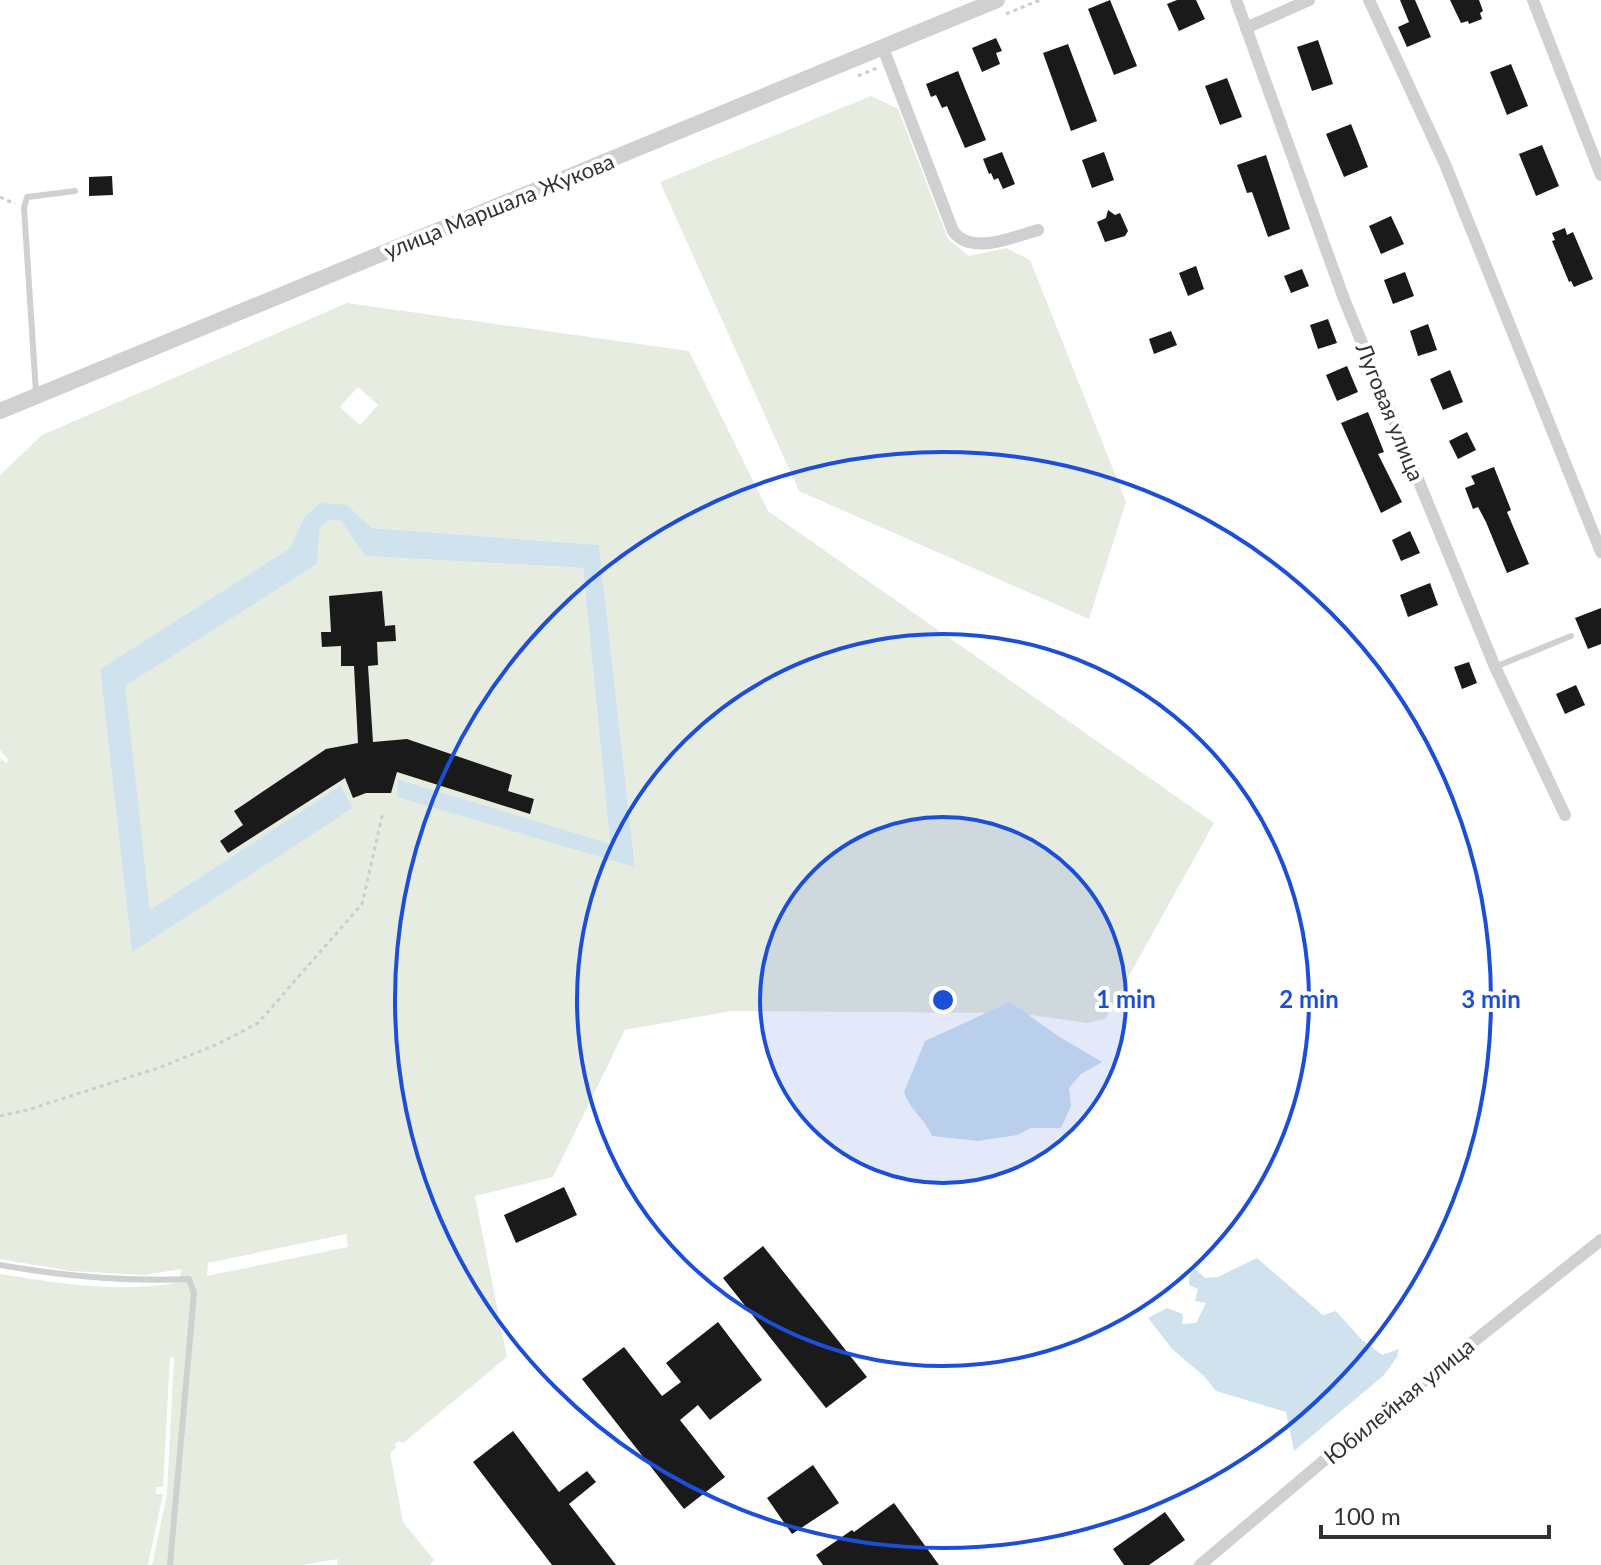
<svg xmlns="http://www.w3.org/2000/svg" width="1601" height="1565" viewBox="0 0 1601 1565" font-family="Lato,sans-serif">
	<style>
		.green { fill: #e6ecdf; fill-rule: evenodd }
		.water { fill: #cfe2ee }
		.building { fill: #1a1a1a }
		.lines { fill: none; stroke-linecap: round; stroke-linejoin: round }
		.path { stroke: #cdcdcd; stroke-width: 3; stroke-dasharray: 4 4; stroke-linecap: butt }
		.service { stroke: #d0d0d0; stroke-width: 6 }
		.minor { stroke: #d0d0d0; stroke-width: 12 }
		.tertiary { stroke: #d0d0d0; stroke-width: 16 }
		.ring { fill: none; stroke: #1d4ed8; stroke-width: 4 }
		.labels { text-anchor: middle; stroke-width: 8; stroke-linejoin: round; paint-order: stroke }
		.street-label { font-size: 22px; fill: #333; stroke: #fff }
		.centre { fill: #1d4ed8; stroke: #fff; stroke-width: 4 }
		.ring-label { font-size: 24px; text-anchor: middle; font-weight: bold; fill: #1d4ed8; stroke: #fff; stroke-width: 8; stroke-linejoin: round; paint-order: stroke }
	</style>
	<rect width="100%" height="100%" fill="#fff"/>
	<g class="green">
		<polygon points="871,96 898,109 948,239 969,256 1006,248 1030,260 1126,502 1089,619 799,491 660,182"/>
		<path d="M347,303L689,351L768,511L1214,823L1105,1019L1087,1023L1017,1013L731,1011L625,1030L553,1177L475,1196L507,1357L403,1443L399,1441L395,1444L396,1448L390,1453L403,1522L434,1560L430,1565H337L338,1559L302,1565H152L167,1494L174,1357L170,1358L163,1487H156V1494H163L148,1565H0V1274C59,1283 120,1294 180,1282L181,1269L144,1275L70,1271L0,1259V758L6,763L9,760L0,750V475L42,435ZM358,387L378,405L360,425L340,407ZM347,505L372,528L599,545L635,866L397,797L399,779L610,845L583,568L365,556L341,521L330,520L320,528L317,564L124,686L150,910L339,787L353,808L132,951L100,669L290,548L304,518ZM346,1234L348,1247L207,1276L208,1263Z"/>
	</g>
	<g class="water">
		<polygon points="320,503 347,505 372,528 599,545 635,867 397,797 398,779 610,844 583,568 365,556 341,521 330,520 320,528 317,564 125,686 150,910 340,786 353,808 132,952 100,669 290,548 304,518"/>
		<path d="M1010,1002L1058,1036L1102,1062L1081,1074L1069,1088L1071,1106L1061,1128H1031L1017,1135L978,1141L932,1136C924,1117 911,1112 904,1092L925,1041Z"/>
		<polygon points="1257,1258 1323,1315 1336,1311 1362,1340 1382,1355 1399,1349 1397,1357 1384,1375 1294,1451 1286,1412 1216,1391 1204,1376 1172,1349 1148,1318 1167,1308 1183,1314 1182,1324 1196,1323 1206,1303 1195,1301 1198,1289 1189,1285 1189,1276 1195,1269 1205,1278 1218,1277"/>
	</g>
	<g class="building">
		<polygon points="1110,0 1137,66 1114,75 1088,9"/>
		<polygon points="1177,0 1196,0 1205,19 1179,31 1167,4"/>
		<polygon points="1400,0 1415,0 1431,37 1407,47 1398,27 1409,22"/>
		<polygon points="1450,0 1479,0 1483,11 1480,13 1482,19 1469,24 1468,21 1461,23"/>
		<polygon points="996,38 1002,51 996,53 1000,64 982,72 972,48"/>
		<polygon points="1318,40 1333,84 1312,91 1297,47"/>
		<polygon points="1068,44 1097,121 1071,131 1043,53"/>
		<polygon points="1511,64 1528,106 1507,115 1490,72"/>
		<polygon points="958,71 986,140 965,148 947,106 942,108 936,95 931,97 926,84"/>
		<polygon points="1227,78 1242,117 1220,125 1205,86"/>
		<polygon points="1351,124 1368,167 1344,177 1326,134"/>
		<polygon points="1542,145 1559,186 1536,196 1519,154"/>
		<polygon points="1002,152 1015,184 1003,189 998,178 994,180 991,173 989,174 983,159"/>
		<polygon points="1104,152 1114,180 1092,188 1082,160"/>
		<polygon points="1266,155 1290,229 1268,237 1252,192 1247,193 1237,165"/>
		<polygon points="112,176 113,195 89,196 89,177"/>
		<polygon points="1108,210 1115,215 1120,213 1128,231 1125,236 1105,242 1097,222 1106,218"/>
		<polygon points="1391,216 1404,244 1381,254 1369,226"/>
		<polygon points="1565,228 1567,235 1573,232 1593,279 1574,287 1571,281 1569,282 1552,241 1555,240 1552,233"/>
		<polygon points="1196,266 1204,289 1188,296 1179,273"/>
		<polygon points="1302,269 1309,286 1291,293 1284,276"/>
		<polygon points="1405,272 1414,296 1393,304 1384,280"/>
		<polygon points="1328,319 1337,343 1318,349 1310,325"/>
		<polygon points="1428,324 1437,350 1418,356 1410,331"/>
		<polygon points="1171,331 1177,345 1154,354 1149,339"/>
		<polygon points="1347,366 1358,392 1337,401 1326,375"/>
		<polygon points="1450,370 1463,402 1443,410 1430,379"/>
		<polygon points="1368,412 1384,452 1378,454 1402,502 1381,513 1341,423"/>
		<polygon points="1467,432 1476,450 1458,459 1449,441"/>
		<polygon points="1494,467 1511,510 1507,512 1529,564 1507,573 1486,522 1478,507 1473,509 1465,488 1475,484 1471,476"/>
		<polygon points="1410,531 1420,553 1401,561 1392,540"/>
		<polygon points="1430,583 1438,605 1408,617 1400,595"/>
		<polygon points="382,591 385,626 395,625 396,641 377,642 378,665 368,666 373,742 407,739 512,775 508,791 534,799 530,814 397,772 391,793 366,793 353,798 345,778 228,853 220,841 243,825 234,811 326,749 358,743 354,666 341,666 341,646 322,647 321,632 331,632 329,596"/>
		<polygon points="1601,608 1601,644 1588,649 1575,618"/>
		<polygon points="1469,662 1477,683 1462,689 1454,667"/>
		<polygon points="1576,685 1585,705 1565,714 1556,694"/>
		<polygon points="564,1187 577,1215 516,1243 504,1215"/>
		<polygon points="763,1246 867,1377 826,1408 723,1278"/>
		<polygon points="718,1322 762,1380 710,1420 698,1405 680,1420 725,1477 684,1509 582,1379 624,1347 662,1396 681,1382 666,1363"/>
		<polygon points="513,1431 559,1492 587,1471 596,1482 569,1504 616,1565 552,1565 473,1462"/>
		<polygon points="813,1465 839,1503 792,1534 767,1498"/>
		<polygon points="894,1503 939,1565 823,1565 816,1555 852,1530 854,1532"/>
		<polygon points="1165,1512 1185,1540 1149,1565 1124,1565 1113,1549"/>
	</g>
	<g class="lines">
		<g class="path">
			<polyline points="1006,14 1040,0"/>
			<polyline points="858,76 877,68"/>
			<polyline points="0,197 15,204"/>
			<polyline points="0,1116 27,1110 161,1067 220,1043 258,1023 362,904 383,812"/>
		</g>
		<g class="service">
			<polyline points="36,392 24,208 27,197 75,191"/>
			<polyline points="1495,667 1571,636"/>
			<path d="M0,1265C63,1276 125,1282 189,1279L194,1293L170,1565"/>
		</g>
		<g class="minor">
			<polyline points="1236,0 1344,299 1495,667 1565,815"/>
			<polyline points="1369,0 1445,164 1601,552"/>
			<polyline points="1533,0 1601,175"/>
			<polyline points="1246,28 1309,0"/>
			<path d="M883,48L953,231C971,256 1013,237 1038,230"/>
			<polyline points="1200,1565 1321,1463 1601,1240"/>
		</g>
		<polyline class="tertiary" points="0,411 997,0"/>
	</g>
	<circle cx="943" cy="1000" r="183" fill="#1d4ed8" fill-opacity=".12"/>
	<g class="ring">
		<circle cx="943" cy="1000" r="183"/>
		<circle cx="943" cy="1000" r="366"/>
		<circle cx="943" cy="1000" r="548"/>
	</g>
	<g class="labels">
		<g class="street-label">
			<text transform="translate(499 206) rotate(-22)" y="8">улица Маршала Жукова</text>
			<text transform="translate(1390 412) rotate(68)" y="8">Луговая улица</text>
			<text transform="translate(1399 1401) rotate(-39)" y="8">Юбилейная улица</text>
		</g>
	</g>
	<circle cx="943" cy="1000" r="12" class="centre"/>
	<g class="ring-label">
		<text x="1126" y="1008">1 min</text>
		<text x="1309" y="1008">2 min</text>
		<text x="1491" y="1008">3 min</text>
	</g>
	<path d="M1321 1525v12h228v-12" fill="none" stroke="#333333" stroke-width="4"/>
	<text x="1333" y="1525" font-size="24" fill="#333333" stroke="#ffffff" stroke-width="6" paint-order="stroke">100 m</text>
</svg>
